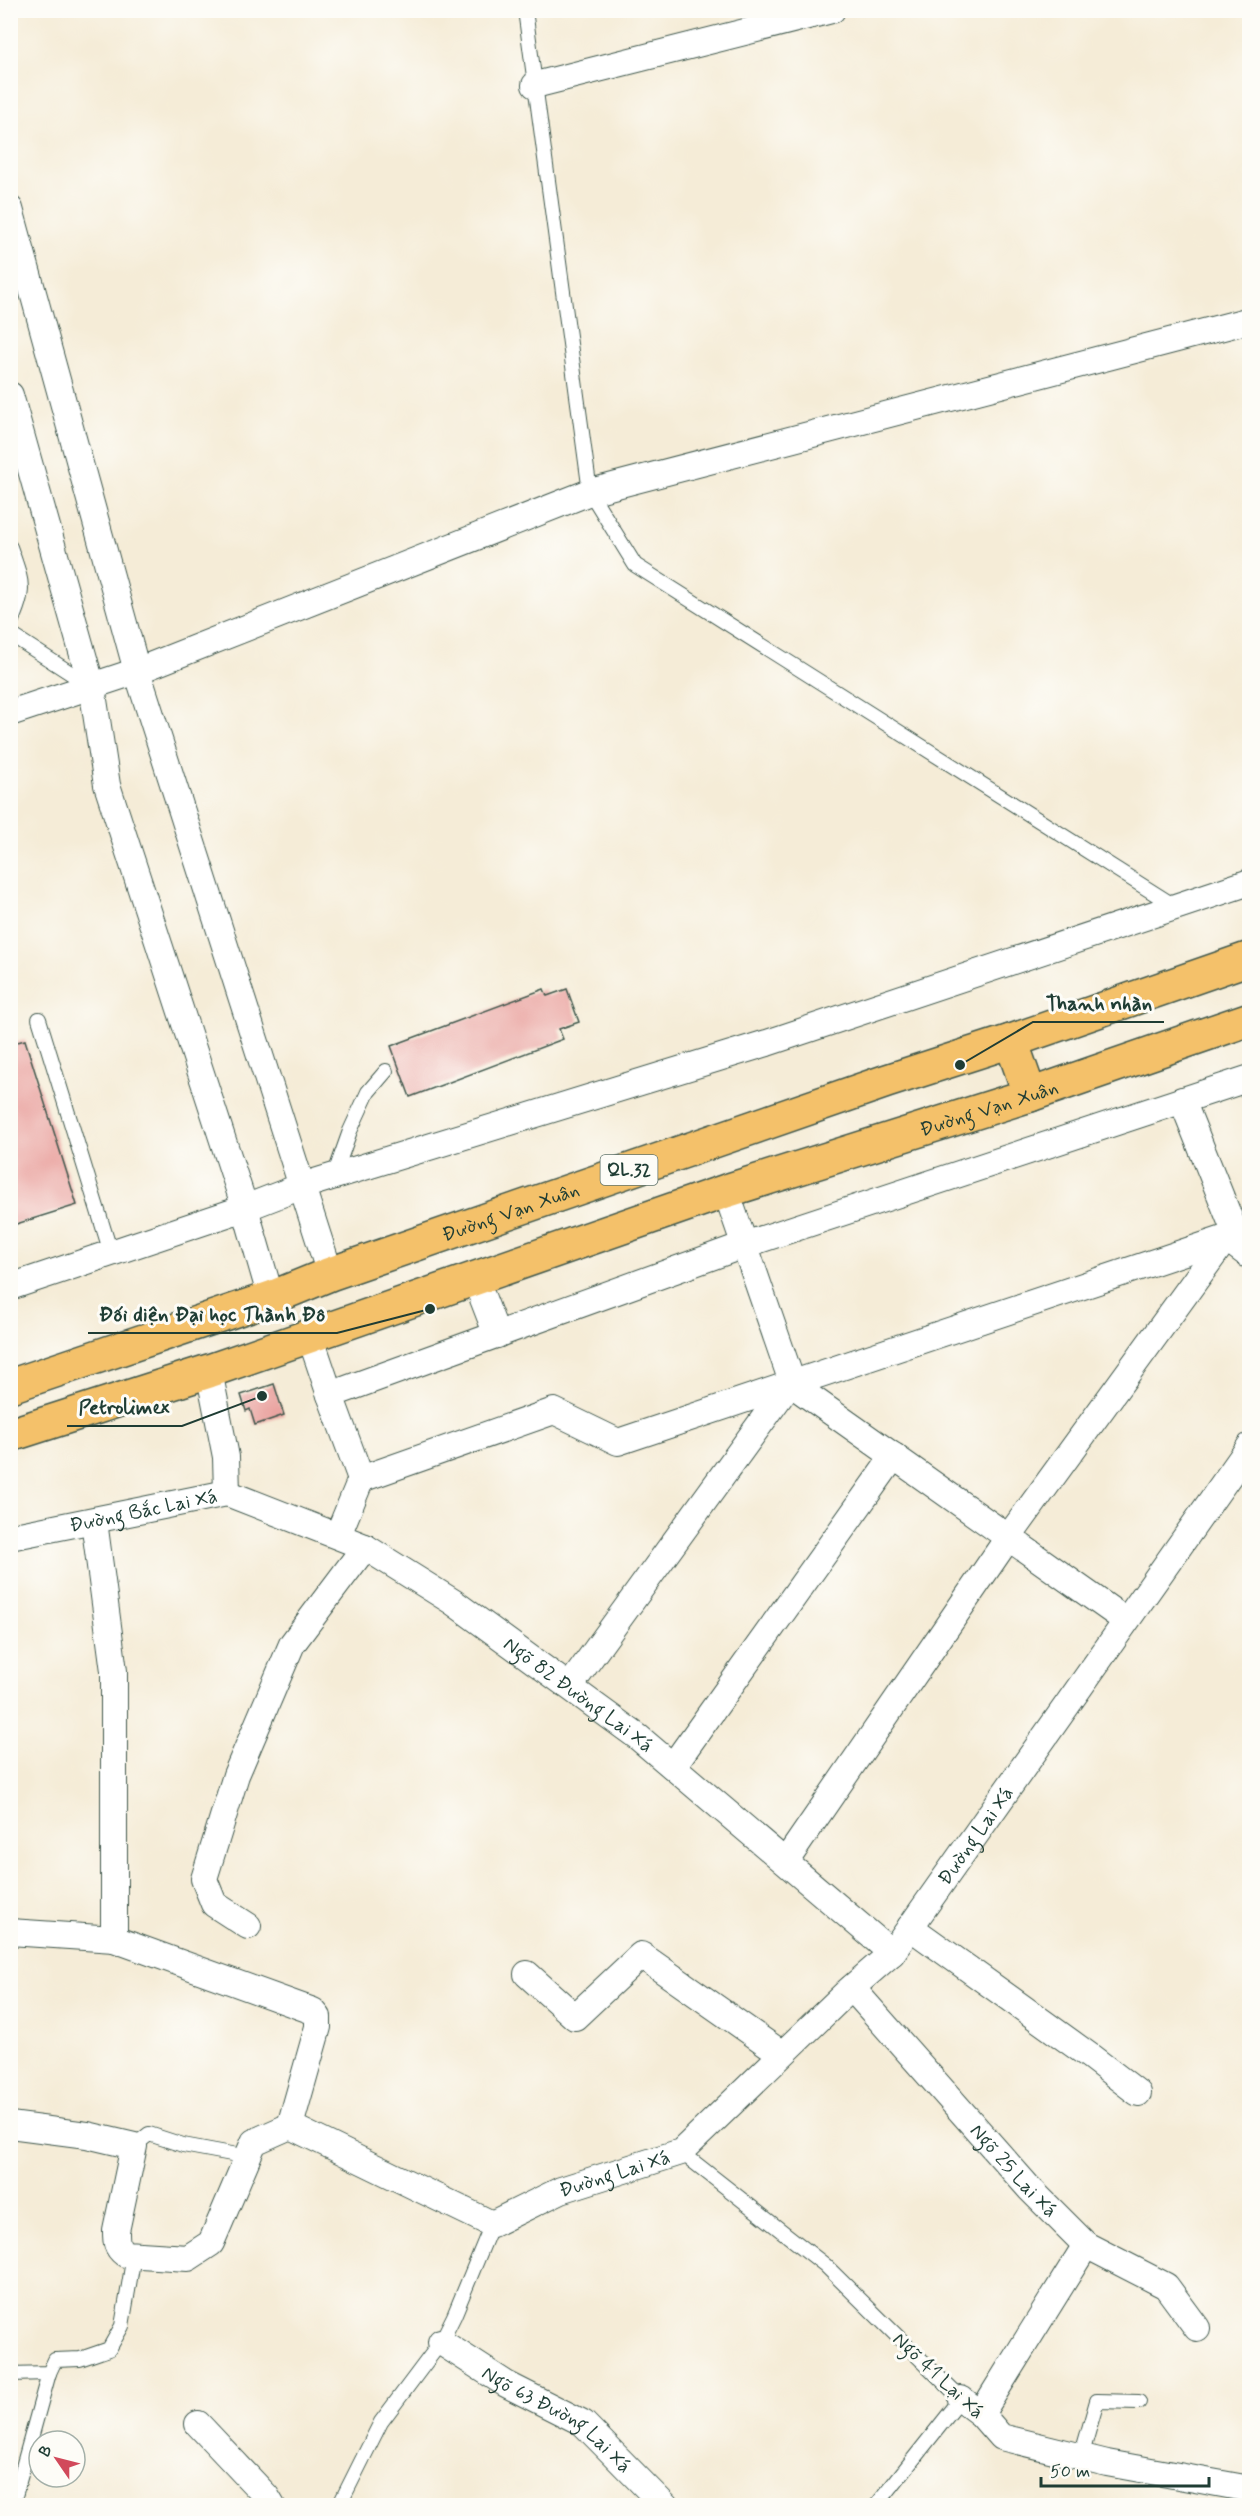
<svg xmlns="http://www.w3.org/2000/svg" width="1260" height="2516" viewBox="0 0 1260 2516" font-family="Mynerve,sans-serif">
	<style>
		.building { fill: #eaa4a1 }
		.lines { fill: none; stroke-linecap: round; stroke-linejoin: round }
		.service-casing { stroke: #3f574c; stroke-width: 16 }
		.minor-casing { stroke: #3f574c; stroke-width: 28 }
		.trunk-casing { stroke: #3f574c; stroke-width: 36 }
		.service { stroke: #fff; stroke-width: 14 }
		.minor { stroke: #fff; stroke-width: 26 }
		.trunk { stroke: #f4c16b; stroke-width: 33 }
		.labels { text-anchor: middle; stroke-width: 6; stroke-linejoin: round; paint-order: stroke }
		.shield { fill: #fdfcf7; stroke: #62766e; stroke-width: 1.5 }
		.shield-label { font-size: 18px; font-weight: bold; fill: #1f3d34 }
		.street-label { font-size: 20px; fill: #1f3d34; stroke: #fdfcf7 }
		.leader { fill: none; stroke: #1f3d34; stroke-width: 2 }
		.callout-dot { fill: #1f3d34; stroke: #fdfcf7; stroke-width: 2 }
		.callout-label { font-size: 21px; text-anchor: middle; font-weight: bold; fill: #1f3d34; stroke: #fdfcf7; stroke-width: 6; stroke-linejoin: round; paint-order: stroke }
	</style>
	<rect width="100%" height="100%" fill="#fdfcf7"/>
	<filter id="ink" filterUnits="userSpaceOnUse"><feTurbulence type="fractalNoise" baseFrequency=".0167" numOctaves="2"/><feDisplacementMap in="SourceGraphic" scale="12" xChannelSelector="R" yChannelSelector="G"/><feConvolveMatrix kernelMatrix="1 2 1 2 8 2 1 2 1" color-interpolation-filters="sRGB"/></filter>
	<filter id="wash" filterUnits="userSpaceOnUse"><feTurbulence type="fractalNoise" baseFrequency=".008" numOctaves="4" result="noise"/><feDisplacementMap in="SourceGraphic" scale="24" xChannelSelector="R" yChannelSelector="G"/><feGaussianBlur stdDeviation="1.35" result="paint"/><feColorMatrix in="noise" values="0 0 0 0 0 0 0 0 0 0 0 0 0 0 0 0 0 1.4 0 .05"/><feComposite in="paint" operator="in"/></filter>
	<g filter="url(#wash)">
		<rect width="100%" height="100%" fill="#f5ecd7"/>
		<g id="blocks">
			<g class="building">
				<polygon points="544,989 547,996 567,989 579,1022 559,1029 563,1039 410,1097 391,1046"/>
				<polygon points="25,1040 77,1205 10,1226 10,1044"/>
				<polygon points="274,1384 284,1415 255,1425 250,1409 246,1411 241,1395"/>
			</g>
		</g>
	</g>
	<g filter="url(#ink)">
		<use href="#blocks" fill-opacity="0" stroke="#3f574c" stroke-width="1.5"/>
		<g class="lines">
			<g class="service-casing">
				<g id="service">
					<polyline points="525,10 590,492 635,565 1176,907"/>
					<path d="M10,547C22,582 27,589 10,624"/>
					<polyline points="10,634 89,685"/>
					<polyline points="39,1019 111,1253"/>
					<polyline points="334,1176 350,1131 368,1092 386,1071"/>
					<polyline points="134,2146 149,2134 183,2145 248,2157"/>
					<polyline points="681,2152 825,2265 961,2399 876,2506"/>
					<polyline points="10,2374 49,2373 55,2360 80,2359 109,2349 122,2326 134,2255"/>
					<polyline points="1081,2457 1097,2401 1139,2402"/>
					<polyline points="10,2495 15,2496 49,2373"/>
					<polyline points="339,2506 381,2422 441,2342 454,2316 492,2224"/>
				</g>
			</g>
			<g class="minor-casing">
				<g id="minor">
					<polyline points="535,85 832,10"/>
					<polyline points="10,209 137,671 330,1274"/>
					<polyline points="10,395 92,687 107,785 245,1208 271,1298"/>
					<polyline points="10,713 137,671 590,492 1250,320"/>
					<polyline points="726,1191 793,1385 1125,1620"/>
					<polyline points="475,1278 497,1335"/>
					<polyline points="10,1287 245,1208 302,1186 767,1043 1250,882"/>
					<polyline points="310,1336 330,1395"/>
					<polyline points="209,1371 226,1457 227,1493"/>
					<polyline points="361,1479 330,1395 744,1245 1250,1078"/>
					<path id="s1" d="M227,1493L365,1547L453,1602L638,1737L892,1953"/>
					<polyline points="94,1521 114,1671 114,1939"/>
					<polyline points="338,1535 361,1479 554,1411 618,1442 1226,1238 1235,1232 1182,1100"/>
					<path id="s2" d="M10,1537L227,1493"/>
					<polyline points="570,1686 789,1384"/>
					<polyline points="673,1766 894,1456"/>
					<polyline points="786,1861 1008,1538 1226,1238 1250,1256"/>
					<polyline points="248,1926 214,1904 204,1879 236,1775 292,1644 365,1547"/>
					<polyline points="910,1927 1091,2057 1138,2093"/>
					<polyline points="10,1932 114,1939 313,2011 318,2017 318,2027 290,2126"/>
					<polyline points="527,1974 575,2017 641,1955 782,2054"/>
					<path id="s3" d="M852,1988L1029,2188L1086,2245L1166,2286L1197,2328"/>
					<path id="s4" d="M10,2125L87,2135L134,2146L116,2231C116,2242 116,2247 125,2254L188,2258L211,2243L254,2142L290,2126L492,2224L561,2190L681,2152L848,1991L892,1953L1250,1446"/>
					<path id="s5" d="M441,2342L506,2384L583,2423L665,2506"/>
					<polyline points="961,2399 981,2414 1001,2437 1107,2463 1250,2489"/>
					<polyline points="981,2414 1086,2245"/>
					<polyline points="198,2424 266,2496 272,2506"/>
				</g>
			</g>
			<g class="trunk-casing">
				<g id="trunk">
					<polyline points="1011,1041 1030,1095"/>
					<path id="s6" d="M10,1386L271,1298L330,1274L887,1081L1011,1041L1250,958"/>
					<path id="s7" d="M10,1435L209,1371L726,1191L1030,1095L1250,1019"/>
				</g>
			</g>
			<use href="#service" class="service"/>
			<use href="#minor" class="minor"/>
			<use href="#trunk" class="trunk"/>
		</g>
	</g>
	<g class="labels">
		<rect class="shield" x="600.5" y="1155" width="57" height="30" rx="4.5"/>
		<g class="shield-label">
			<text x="629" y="1176">QL.32</text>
		</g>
		<g class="street-label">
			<text dy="7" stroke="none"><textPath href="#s7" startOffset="1032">Đường Vạn Xuân</textPath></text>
			<text dy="7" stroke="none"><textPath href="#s6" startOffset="530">Đường Vạn Xuân</textPath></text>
			<text dy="7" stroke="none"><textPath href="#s2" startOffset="136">Đường Bắc Lai Xá</textPath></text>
			<text dy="7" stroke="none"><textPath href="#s1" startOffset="408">Ngõ 82 Đường Lai Xá</textPath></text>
			<text dy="7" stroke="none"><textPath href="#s4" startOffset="1340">Đường Lai Xá</textPath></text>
			<text dy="7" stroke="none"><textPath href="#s3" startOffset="244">Ngõ 25 Lai Xá</textPath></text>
			<text dy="7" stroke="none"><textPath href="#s4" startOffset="836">Đường Lai Xá</textPath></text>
			<text transform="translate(939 2375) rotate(43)" y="7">Ngõ 41 Lại Xá</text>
			<text dy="7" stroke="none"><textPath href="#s5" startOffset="140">Ngõ 63 Đường Lai Xá</textPath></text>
		</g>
	</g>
	<path class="leader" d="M960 1065L1033 1022H1164M430 1309L337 1333H88M262 1396L182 1426H67"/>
	<g class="callout-dot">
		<circle cx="960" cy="1065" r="6"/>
		<circle cx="430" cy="1309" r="6"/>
		<circle cx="262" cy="1396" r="6"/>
	</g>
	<g class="callout-label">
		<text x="1099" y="1010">Thanh nhàn</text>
		<text x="212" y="1321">Đối diện Đại học Thành Đô</text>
		<text x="124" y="1414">Petrolimex</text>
	</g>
	<rect width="1260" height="2516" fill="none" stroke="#fdfcf7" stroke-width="36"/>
	<g transform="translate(57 2459) rotate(305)"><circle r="28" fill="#fdfcf7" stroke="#a4b0a9" stroke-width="1.5"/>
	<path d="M0-4.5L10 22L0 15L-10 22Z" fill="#d1495b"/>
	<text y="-9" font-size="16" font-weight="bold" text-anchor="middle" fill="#1f3d34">B</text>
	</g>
	<path d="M1041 2477v9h168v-9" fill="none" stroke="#1f3d34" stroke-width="3"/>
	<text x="1050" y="2477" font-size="18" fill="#1f3d34" stroke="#fdfcf7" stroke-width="4.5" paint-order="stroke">50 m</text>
</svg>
